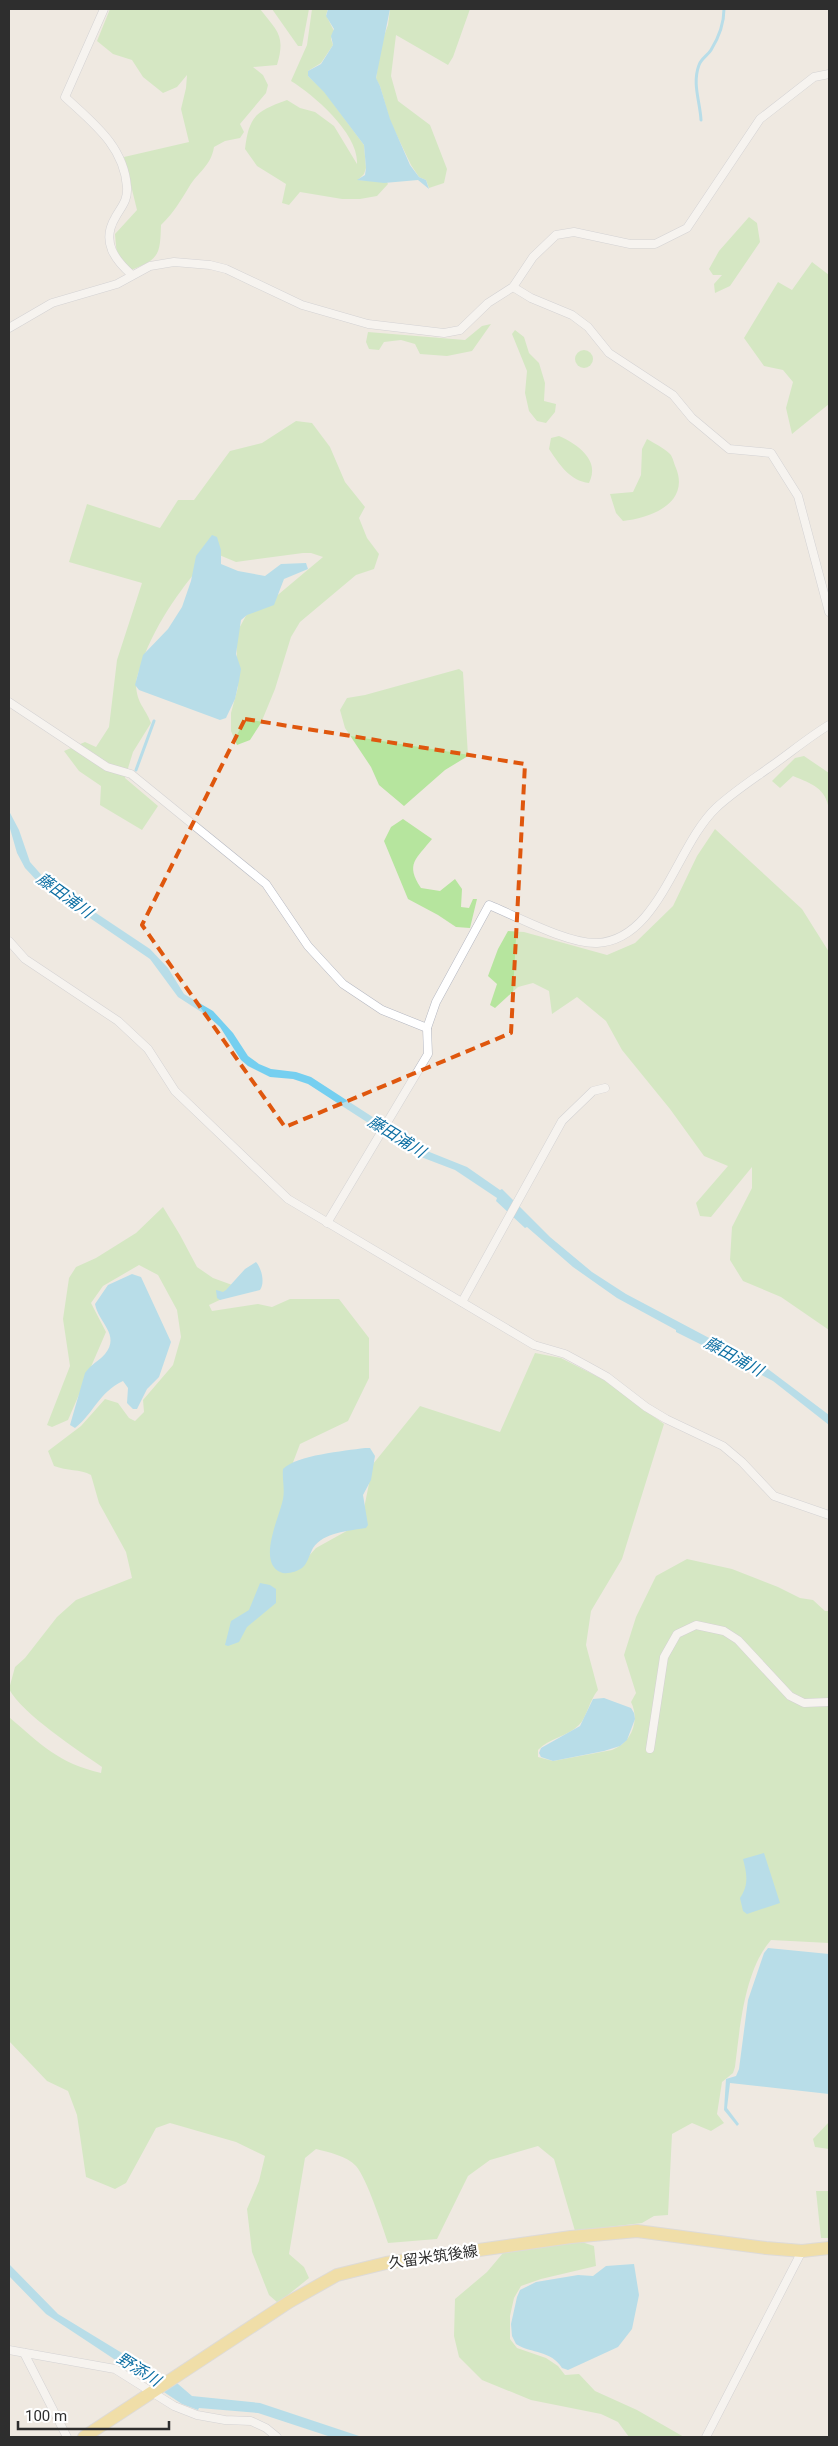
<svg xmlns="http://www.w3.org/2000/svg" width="838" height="2446" viewBox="0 0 838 2446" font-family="Roboto,'Noto Sans JP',sans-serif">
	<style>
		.green { fill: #b6e59e }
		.water { fill: #75cff0 }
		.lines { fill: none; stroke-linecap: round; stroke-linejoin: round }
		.stream { stroke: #75cff0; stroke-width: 3 }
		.street-casing { stroke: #b4b7c1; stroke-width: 9 }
		.primary-casing { stroke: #c9c9c9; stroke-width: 14 }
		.street { stroke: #fff; stroke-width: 8 }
		.primary { stroke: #f2d163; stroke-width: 12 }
		.marked { fill: none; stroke: #df570e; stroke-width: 4; stroke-dasharray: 10 6; stroke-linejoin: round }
		.labels { text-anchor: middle; stroke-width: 4.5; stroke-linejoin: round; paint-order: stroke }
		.street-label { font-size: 15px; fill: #2e2e2e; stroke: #fff }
		.water-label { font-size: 16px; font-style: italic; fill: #0d6fa3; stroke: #fff }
	</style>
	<rect width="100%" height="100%" fill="#efe9e1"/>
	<g class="green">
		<path d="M110,9H260C277,31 286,35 277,65L253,67L263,75L268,85L266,93L240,124L244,132L240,138L225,141L214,147C211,166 198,172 189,187C179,203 175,211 161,225C160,254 160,259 131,270L117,257L115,234L137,210L124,157L189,142L181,109L186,88L187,75L177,87L163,93L143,77L132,60L113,54L97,41Z"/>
		<polygon points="272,9 309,9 302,46 298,46"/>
		<path d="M312,9H328L326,15L334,31L331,39L333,45L321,63L308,71V76L324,91L364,145L366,168L364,174L358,180L387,182L388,184L377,196L360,199H342L300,192L289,205L282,203L286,184L257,166L245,149C249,115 257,111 287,100L300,108L315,112L334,126L357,164C359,134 314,95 291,81L307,45Z"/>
		<polygon points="390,9 470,9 453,57 448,65 396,35 391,76 398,101 430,125 447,169 444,183 429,188 426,180 419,177 411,165 390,121 380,86 376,79 381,44 388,25"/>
		<polygon points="749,217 757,223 760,242 730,286 715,293 714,284 722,275 713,275 709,269 719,251"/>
		<polygon points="812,262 829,275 829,404 792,434 786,408 793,382 783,370 764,366 744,338 778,282 792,290"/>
		<polygon points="491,324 472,351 447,356 420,354 415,344 401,340 384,342 379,350 369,349 366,342 368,332 465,340 482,326"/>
		<polygon points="515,330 524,337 529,353 539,363 545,383 544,401 556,404 555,412 546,423 537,421 529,411 525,393 527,371 512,334"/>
		<circle cx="584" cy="359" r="9"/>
		<path d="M296,421L312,423L330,447L345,482L365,507L359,518L367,538L379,554L374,569L356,575L300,622L291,637L275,689L261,723L250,740L237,745L231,731V713L238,687L236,634L248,612L267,604L323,557L311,553H303L236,562L212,552C183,586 157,620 142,662C140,669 136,677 136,685C137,704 145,707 151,723L133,752L125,778L158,806L142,830L100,805L101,786L79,771L64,751L85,742L96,747L109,727L117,660L142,583L69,562L87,504L160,528L178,500H194L230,451L262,443Z"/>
		<path d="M559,436C577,444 601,460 589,483C570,481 559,464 549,449L551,438Z"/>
		<path d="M647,439C654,443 664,448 670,454C673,457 674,464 676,468C690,503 651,518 623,521L616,513L610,494L633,492L641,475L642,449Z"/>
		<polygon points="459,669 463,672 468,756 445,770 404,806 379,785 371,767 345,728 340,710 347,698 365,695"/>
		<path d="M804,756L829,773V810C826,788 812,784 793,776L780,788L772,781L795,758Z"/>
		<path d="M403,819L432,839C416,859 405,864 421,888L440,891L455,879L462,889L461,907L469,908L473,899H477L470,928L456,927L438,915L408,899L384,841L391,827Z"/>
		<polygon points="715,829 802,909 829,952 829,1330 781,1297 743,1281 730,1260 732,1227 752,1188 752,1167 711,1217 700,1216 696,1203 728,1166 704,1156 670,1109 622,1050 606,1021 577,997 552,1014 549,991 533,983 518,987 495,1008 490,1005 497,984 488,976 498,949 508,931 524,932 607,955 635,943 673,906 697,856"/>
		<path d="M163,1207L180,1235L197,1267L213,1278L235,1286L226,1297L209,1305L212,1311L258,1304L272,1307L290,1299H339L369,1338V1378L348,1421L300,1444L289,1473L297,1569L316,1548L361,1523L373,1464L420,1406L500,1432L535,1353L561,1358L604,1380L664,1424L622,1559L591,1611L586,1645L598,1690C589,1701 587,1717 579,1725C567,1737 549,1738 538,1750V1757L553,1761L612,1750C632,1743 640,1720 631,1702L636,1693L624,1655L636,1617L656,1576L687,1559L732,1569L778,1587L800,1598L813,1600L825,1611H829V1943L771,1940C744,1971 740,2028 735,2067L733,2073L722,2082L717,2114L724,2123L711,2131L692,2123L672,2134L668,2215L654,2216L642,2223L575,2231L554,2159L538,2146L490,2160L468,2176L437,2239L388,2243C382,2225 367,2179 356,2166C347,2156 328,2152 316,2149L305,2158L289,2254L304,2267L309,2278L278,2303L269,2295L252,2252L247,2209L259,2181L265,2156L236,2142L170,2123L156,2128L126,2183L115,2189L86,2177L77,2115L68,2091L47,2081L9,2041V1717C42,1745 58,1763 101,1773L102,1767C78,1750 22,1714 9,1689L15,1667L25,1658L57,1617L76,1600L132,1578L126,1552L99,1503L91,1475C80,1469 67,1471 54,1466L48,1451L81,1426L105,1399L118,1403L129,1418L135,1421L144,1412L143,1400L173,1365L181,1337L177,1310L158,1275L139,1265L103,1286L91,1303L106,1332L68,1420L52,1427L47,1425L70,1366L63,1319L69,1278L76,1267L96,1258L136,1233Z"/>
		<polygon points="829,2122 829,2149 815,2147 813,2139"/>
		<polygon points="816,2191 829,2191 829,2238 821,2238"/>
		<polygon points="579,2241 594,2246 596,2266 541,2279 521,2286 514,2298 510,2316 510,2339 517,2348 546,2358 558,2366 565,2375 579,2374 595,2391 637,2410 684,2437 629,2437 618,2422 601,2414 531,2400 482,2380 459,2357 454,2336 455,2299 487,2272 503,2253"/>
	</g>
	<g class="water">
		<polygon points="328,9 390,9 376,78 380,86 390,119 410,165 419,177 426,180 429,189 418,180 384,183 357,180 365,175 366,168 364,145 324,92 308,76 308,71 321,64 333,45 331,36 334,29 326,16"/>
		<polygon points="212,535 217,537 221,550 221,564 238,571 265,576 281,564 306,563 308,569 284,579 274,605 247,615 241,620 236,654 241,669 239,681 235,699 226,718 220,720 139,690 135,685 143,655 168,629 182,607 191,581 196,556"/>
		<polygon points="9,811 19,830 30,862 45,879 150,949 168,968 184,994 213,1011 233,1033 248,1056 259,1064 271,1069 296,1072 311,1077 422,1149 467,1167 500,1190 502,1189 550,1237 592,1272 626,1294 768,1369 829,1415 829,1425 773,1381 713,1349 712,1350 676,1332 676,1330 617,1298 573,1267 527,1227 525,1228 496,1201 497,1198 455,1170 421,1157 308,1084 293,1079 270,1077 248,1066 241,1060 220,1027 209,1017 178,997 150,959 40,884 25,868 17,853 9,825"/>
		<path d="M256,1262C262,1269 265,1283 260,1290L220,1300L217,1298L216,1290L223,1292L226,1290L245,1269Z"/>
		<path d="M132,1274L141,1277L171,1342L159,1377L147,1389L137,1409H133L127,1403L128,1388L123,1381C98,1393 95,1412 75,1428L70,1425L85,1373C91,1364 99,1361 105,1354C121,1335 98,1322 95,1304L108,1285Z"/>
		<path d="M365,1448H370L375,1456L371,1480L363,1495L368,1525L366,1528C348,1531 324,1532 313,1548C309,1555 308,1563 302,1568C296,1572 286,1575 280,1572C257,1561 280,1516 283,1499C285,1489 282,1479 283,1469C297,1455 344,1451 365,1448Z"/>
		<polygon points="260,1583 270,1585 276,1589 276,1603 247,1627 239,1642 228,1646 225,1645 231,1621 249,1610"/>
		<polygon points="604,1698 631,1708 634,1713 635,1719 627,1740 620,1746 604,1751 553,1761 541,1757 539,1753 541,1748 580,1726 593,1699"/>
		<path d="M764,1853L780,1903L747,1914L743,1911L740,1898C749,1885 747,1874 743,1859Z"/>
		<polygon points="768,1948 829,1954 829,2094 730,2083 727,2108 739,2124 737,2126 724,2110 726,2079 736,2076 739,2069 748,2000 764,1953"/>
		<polygon points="9,2264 58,2314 163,2378 178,2384 192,2396 260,2403 362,2437 331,2437 258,2413 199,2408 198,2410 182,2404 46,2314 9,2276"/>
		<path d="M634,2264L639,2295L632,2329L618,2347L568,2370L562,2368C551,2350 532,2354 516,2344L512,2336L511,2324L517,2297L520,2290L536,2282L578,2275L593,2276L606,2266Z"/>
	</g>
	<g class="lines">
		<g class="stream">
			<path d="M701,120C700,101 692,84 699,65C701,59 708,55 711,50C719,37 724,23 724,9"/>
			<polyline points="136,770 154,721"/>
		</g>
		<g class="street-casing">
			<g id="street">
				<path d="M104,9L65,97C93,123 124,146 127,187C128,201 121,207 115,218C101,242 115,260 132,275"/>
				<polyline points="513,287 531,298 572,315 588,327 609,353 673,395 692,418 729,449 771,453 798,496 829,612"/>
				<polyline points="9,328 52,303 117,284 150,266 174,262 210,265 226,269 302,305 368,324 444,333 460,330 488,303 513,287 533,257 556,235 574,232 630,244 655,244 687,228 760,119 814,77 829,74"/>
				<polyline points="9,702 107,767 131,774 266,884 308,946 343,984 382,1010 427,1028"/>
				<polyline points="9,941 25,959 118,1021 148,1049 175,1091 288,1199 534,1345 565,1354 589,1367 607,1377 646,1407 666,1419 723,1446 742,1462 774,1496 829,1515"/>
				<path d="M327,1223L428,1054L427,1028L436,1002L489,905C516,916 568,944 597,943C659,940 676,846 716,808C732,793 752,780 770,767C790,753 809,737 829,725"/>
				<polyline points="462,1302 562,1121 593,1091 605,1088"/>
				<polyline points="650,1749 664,1657 677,1634 696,1625 724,1631 738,1640 790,1696 804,1703 829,1702"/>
				<polyline points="9,2350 115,2369 174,2406 197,2415 225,2420 251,2421 266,2428 277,2437"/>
				<polyline points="24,2353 67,2437"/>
				<polyline points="706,2437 802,2251"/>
			</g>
		</g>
		<g class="primary-casing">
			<polyline id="primary" points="84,2437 289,2302 337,2275 386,2263 571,2237 637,2231 766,2248 802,2251 829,2248"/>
		</g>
		<use href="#street" class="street"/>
		<use href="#primary" class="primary"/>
	</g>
	<path d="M0 0H838V2446H0ZM245,719L525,764L511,1033L285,1127L142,925Z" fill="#efe9e1" fill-opacity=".55" fill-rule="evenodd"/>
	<path class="marked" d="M245,719L525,764L511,1033L285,1127L142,925Z"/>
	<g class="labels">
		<g class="street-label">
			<text transform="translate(433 2257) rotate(-8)" y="5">久留米筑後線</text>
		</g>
		<g class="water-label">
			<text transform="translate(65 895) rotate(36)" y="6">藤田浦川</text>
			<text transform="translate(397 1136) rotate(32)" y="6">藤田浦川</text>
			<text transform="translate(734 1356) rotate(29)" y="6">藤田浦川</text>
			<text transform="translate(139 2369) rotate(32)" y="6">野添川</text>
		</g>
	</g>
	<rect width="838" height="2446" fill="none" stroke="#2e2e2e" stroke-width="20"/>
	<path d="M18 2421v8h151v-8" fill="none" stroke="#2e2e2e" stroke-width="2.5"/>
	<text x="25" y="2421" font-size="15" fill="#2e2e2e" stroke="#ffffff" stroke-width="4" paint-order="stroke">100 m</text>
</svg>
